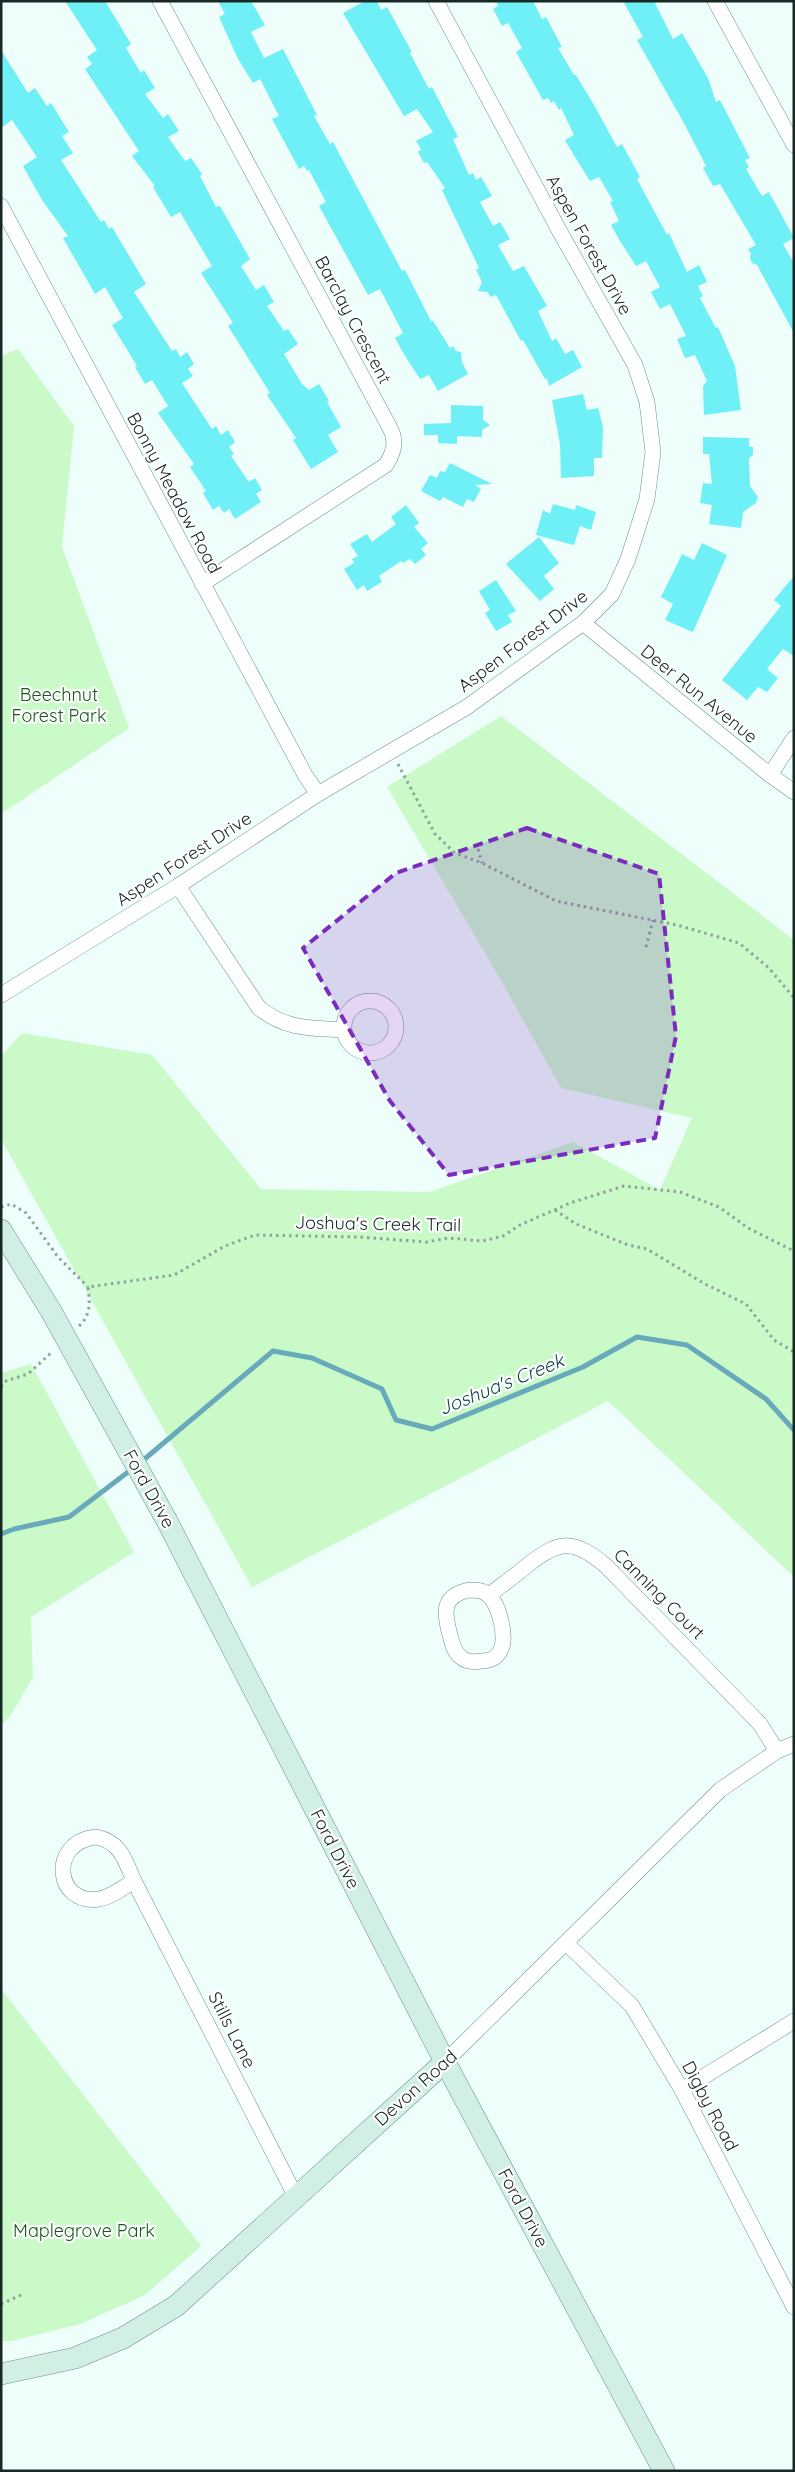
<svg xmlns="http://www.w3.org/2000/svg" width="795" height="2472" viewBox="0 0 795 2472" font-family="Quicksand,sans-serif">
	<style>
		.green { fill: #c9fac8 }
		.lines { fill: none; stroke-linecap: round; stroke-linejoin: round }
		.stream { stroke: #68aabb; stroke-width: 5 }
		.building { fill: #6ff0f6 }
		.street-casing { stroke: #699189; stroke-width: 16 }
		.secondary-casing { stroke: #699189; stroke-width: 22 }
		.path { stroke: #91a19e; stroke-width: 3; stroke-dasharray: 2.5 4; stroke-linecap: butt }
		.street { stroke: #fff; stroke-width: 15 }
		.secondary { stroke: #d1efe2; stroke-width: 21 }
		.secondary-bridge-casing { stroke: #699189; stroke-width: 22; stroke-linecap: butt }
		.secondary-bridge { stroke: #d1efe2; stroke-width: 21 }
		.marked { fill: #7b2cbf; fill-opacity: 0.2; stroke: #7b2cbf; stroke-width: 4; stroke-dasharray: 10 6; stroke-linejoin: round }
		.labels { text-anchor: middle; stroke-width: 4.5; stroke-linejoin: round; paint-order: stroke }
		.street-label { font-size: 18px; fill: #182825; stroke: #fff }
		.park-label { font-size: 18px; fill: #16591b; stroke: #fff }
		.water-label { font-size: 19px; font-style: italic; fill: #073f4c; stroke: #fff }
	</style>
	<rect width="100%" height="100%" fill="#eefefb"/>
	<g class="green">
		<polygon points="18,349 74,426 62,547 129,728 1,814 1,356"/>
		<polygon points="501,716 794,940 794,1577 608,1401 252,1587 1,1139 1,1056 22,1033 152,1055 261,1189 430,1192 573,1142 660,1190 692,1118 561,1088 498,975 387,787"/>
		<polygon points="31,1364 134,1552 31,1617 33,1677 10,1716 1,1726 1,1373"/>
		<polygon points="1,1989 201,2246 145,2295 80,2324 12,2341 1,2341"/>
	</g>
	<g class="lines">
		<g class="stream">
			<polyline points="141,1462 273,1351 312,1358 382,1389 396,1420 432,1429 583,1367 637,1337 687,1345 766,1399 794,1430"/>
			<polyline points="1,1534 14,1529 69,1517 132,1469"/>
		</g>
	</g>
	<g class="building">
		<polygon points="65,1 105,1 113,14 131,44 126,48 141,73 144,70 155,88 145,94 163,118 168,114 179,131 168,137 185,161 191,158 202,174 200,176 216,207 220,206 250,259 241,266 256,290 264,285 274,302 267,306 284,331 288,329 298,344 284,354 302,384 309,390 319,384 329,401 327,402 341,427 328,435 338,452 311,469 293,440 296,438 267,395 270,393 228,326 233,323 201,273 212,266 180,212 171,217 153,187 155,186 132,156 139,151 85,69 92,64 87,57 97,50"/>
		<polygon points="218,1 251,1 265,25 251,32 264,58 283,49 317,115 314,116 330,144 333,142 402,271 405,270 431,321 433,321 450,348 453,346 456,351 461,352 462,362 468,374 438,391 429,375 420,379 405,356 395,338 403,333 380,289 368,295 319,206 326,202 309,170 307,171 304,166 299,169 272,119 279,116 260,79 253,83 238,59 219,17 225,14"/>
		<polygon points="365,1 377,1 381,10 387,7 412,52 410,53 429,89 432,87 458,137 453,139 469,175 473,173 476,180 481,177 492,196 480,202 493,226 500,222 510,239 498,245 513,271 524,266 547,306 538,311 552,341 556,338 565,354 573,350 582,367 549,386 547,378 545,379 523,340 521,341 496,295 490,297 488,292 478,291 482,282 476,270 479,268 442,190 445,188 427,162 424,163 418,152 421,149 416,141 433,132 417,109 404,116 343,13"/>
		<polygon points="496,1 533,1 542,19 546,17 562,47 558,48 574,75 576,75 594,105 617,147 622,144 640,177 637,179 667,235 669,233 687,272 699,265 707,282 698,286 703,296 700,298 716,328 718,327 735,366 741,410 704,415 703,386 707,381 695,355 685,358 677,339 686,336 670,304 660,309 651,292 660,287 646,261 636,266 620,241 611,225 619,221 610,202 613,201 599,177 590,181 575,157 565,140 574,135 561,108 559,110 554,101 551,103 548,98 543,100 516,52 522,48 508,23 502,26 493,9 498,6"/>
		<polygon points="623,1 654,1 673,39 682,33 708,78 716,102 720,100 750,158 745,160 749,167 746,169 762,196 769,192 794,238 783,244 794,263 794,333 757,265 752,263 750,258 751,253 748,249 756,245 720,184 713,186 703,168 706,166 685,125 637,40 643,37"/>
		<polygon points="1,50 28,93 35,88 47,106 51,103 69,132 62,136 73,153 61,160 101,222 104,220 109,229 112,227 146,284 134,292 172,351 176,349 180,357 187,352 194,364 188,369 193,376 182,383 212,429 216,426 221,435 228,430 235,442 229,447 234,454 231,456 249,482 255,478 262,490 256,494 261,502 235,519 229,509 224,513 219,506 213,510 203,493 206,491 190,467 194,464 158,413 168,406 152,380 145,384 135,367 137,366 112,325 123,318 105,287 95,294 63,238 68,236 42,200 23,166 37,157 12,120 1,128"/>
		<polygon points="583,394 587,410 598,408 603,427 602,458 594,458 594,476 561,478 560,444 552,400"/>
		<polygon points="451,405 483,406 483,420 490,425 482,430 482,437 457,436 457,444 438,443 438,435 424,435 424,424 451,423"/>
		<polygon points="703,437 749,438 749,446 753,447 753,455 749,458 750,486 758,497 756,503 743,512 741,528 709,524 712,505 700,503 703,483 712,484 709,454 703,454"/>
		<polygon points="450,463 492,484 475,485 481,489 474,502 467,499 463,507 443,497 440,501 421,491 430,475 437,478 440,471 445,472"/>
		<polygon points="553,504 575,510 576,505 596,512 591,530 580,526 574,545 536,535 543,510 550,514"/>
		<polygon points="406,505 419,523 414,527 428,543 421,549 426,555 415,564 410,559 403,563 401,561 379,576 382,582 367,591 364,585 357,590 344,569 354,563 352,559 358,556 350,544 367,534 372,542 396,524 391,517"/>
		<polygon points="539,537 559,563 544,576 554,589 540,601 506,564"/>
		<polygon points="702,543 727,555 693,632 665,620 673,604 661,597 682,554 694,560"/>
		<polygon points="794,576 794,656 783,649 767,669 778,678 767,692 758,687 747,700 722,680 781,606 774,600"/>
		<polygon points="496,580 516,611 508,615 512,622 496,631 485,613 490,610 479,591"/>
	</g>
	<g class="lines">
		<g class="street-casing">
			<g id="street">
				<path d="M160,1L390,428C397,441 394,452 386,465L202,584"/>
				<polyline points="715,1 794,145"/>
				<polyline points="1,206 305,775 318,794"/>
				<polyline points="583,623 770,775 794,792"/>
				<polyline points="770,775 794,738"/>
				<path d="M178,886L259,1008C287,1030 311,1028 344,1030"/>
				<polyline points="1,995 178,886 318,794 467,707 583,623 612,594 628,559 647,499 653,452 647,402 635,365 560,232 436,1"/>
				<circle cx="370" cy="1027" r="26"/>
				<path d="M469,1590C475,1590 482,1590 487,1594C499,1602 508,1639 500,1651C496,1659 489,1661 481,1661C475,1662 467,1662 462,1658C454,1653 452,1643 450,1635C444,1613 441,1596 469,1590Z"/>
				<path d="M489,1595C502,1585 516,1575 529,1564C561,1539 575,1540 606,1566L760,1724L777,1751"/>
				<path d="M96,1837C121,1842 125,1860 134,1881C123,1887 112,1897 99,1899C55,1906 48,1842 96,1837Z"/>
				<polyline points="134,1881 296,2197"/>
				<polyline points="566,1943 632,2006 682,2090 794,2307"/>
				<polyline points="445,2062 720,1790 777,1751 794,1744"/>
				<polyline points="682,2090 794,2021"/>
			</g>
		</g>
		<g class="secondary-casing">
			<g id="secondary">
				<polyline points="1,1230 51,1311"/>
				<polyline points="167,1521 445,2062 664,2471"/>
				<polyline points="1,2374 75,2358 123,2338 176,2306 445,2062"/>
			</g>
		</g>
		<g class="path">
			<polyline points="398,764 435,834 455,853 482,863 556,901 677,925 739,943 769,968 794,998"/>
			<polyline points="478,849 482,863"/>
			<polyline points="646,947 653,920"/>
			<polyline points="1,1207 11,1204 26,1213 58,1257 88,1287"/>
			<polyline points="555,1210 576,1224 628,1245 647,1249 705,1284 746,1304 774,1340 794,1352"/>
			<path d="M79,1326C91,1315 90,1303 88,1287L174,1275L225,1246L255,1235L359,1237L427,1242L448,1238L483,1241L503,1236L520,1225L570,1203L624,1186L680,1192L719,1207L748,1228L794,1251"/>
			<polyline points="1,1387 6,1381 28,1374 53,1351"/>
			<polyline points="1,2304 21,2295"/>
		</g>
		<use href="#street" class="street"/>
		<use href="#secondary" class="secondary"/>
		<g class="secondary-bridge-casing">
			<polyline id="secondary-bridge" points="51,1311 167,1521"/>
		</g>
		<use href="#secondary-bridge" class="secondary-bridge"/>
	</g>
	<path class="marked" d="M527,828L659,874L676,1036L655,1138L449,1175L390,1101L303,948L396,873Z"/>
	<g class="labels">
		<g class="street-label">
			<text transform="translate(589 245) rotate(61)" y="6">Aspen Forest Drive</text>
			<text transform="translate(353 320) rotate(62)" y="6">Barclay Crescent</text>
			<text transform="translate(174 493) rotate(62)" y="6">Bonny Meadow Road</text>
			<text transform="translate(523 641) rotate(-37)" y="6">Aspen Forest Drive</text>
			<text transform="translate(699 694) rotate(39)" y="6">Deer Run Avenue</text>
			<text transform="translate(184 859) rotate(-33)" y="6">Aspen Forest Drive</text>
			<text transform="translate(378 1224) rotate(1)" y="6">Joshua's Creek Trail</text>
			<text transform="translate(149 1489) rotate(61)" y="6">Ford Drive</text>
			<text transform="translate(659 1594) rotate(45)" y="6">Canning Court</text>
			<text transform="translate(335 1849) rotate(63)" y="6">Ford Drive</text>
			<text transform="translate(232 2030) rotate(63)" y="6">Stills Lane</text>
			<text transform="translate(416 2088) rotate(-42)" y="6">Devon Road</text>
			<text transform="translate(710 2106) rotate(62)" y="6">Digby Road</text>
			<text transform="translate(523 2208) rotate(62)" y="6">Ford Drive</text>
		</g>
		<g class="park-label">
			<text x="59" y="701">Beechnut<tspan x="59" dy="21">Forest Park</tspan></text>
			<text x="84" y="2237">Maplegrove Park</text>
		</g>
		<g class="water-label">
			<text transform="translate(501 1384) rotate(-22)" y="7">Joshua's Creek</text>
		</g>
	</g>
	<rect width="795" height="2472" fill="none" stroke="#182825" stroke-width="5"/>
</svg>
